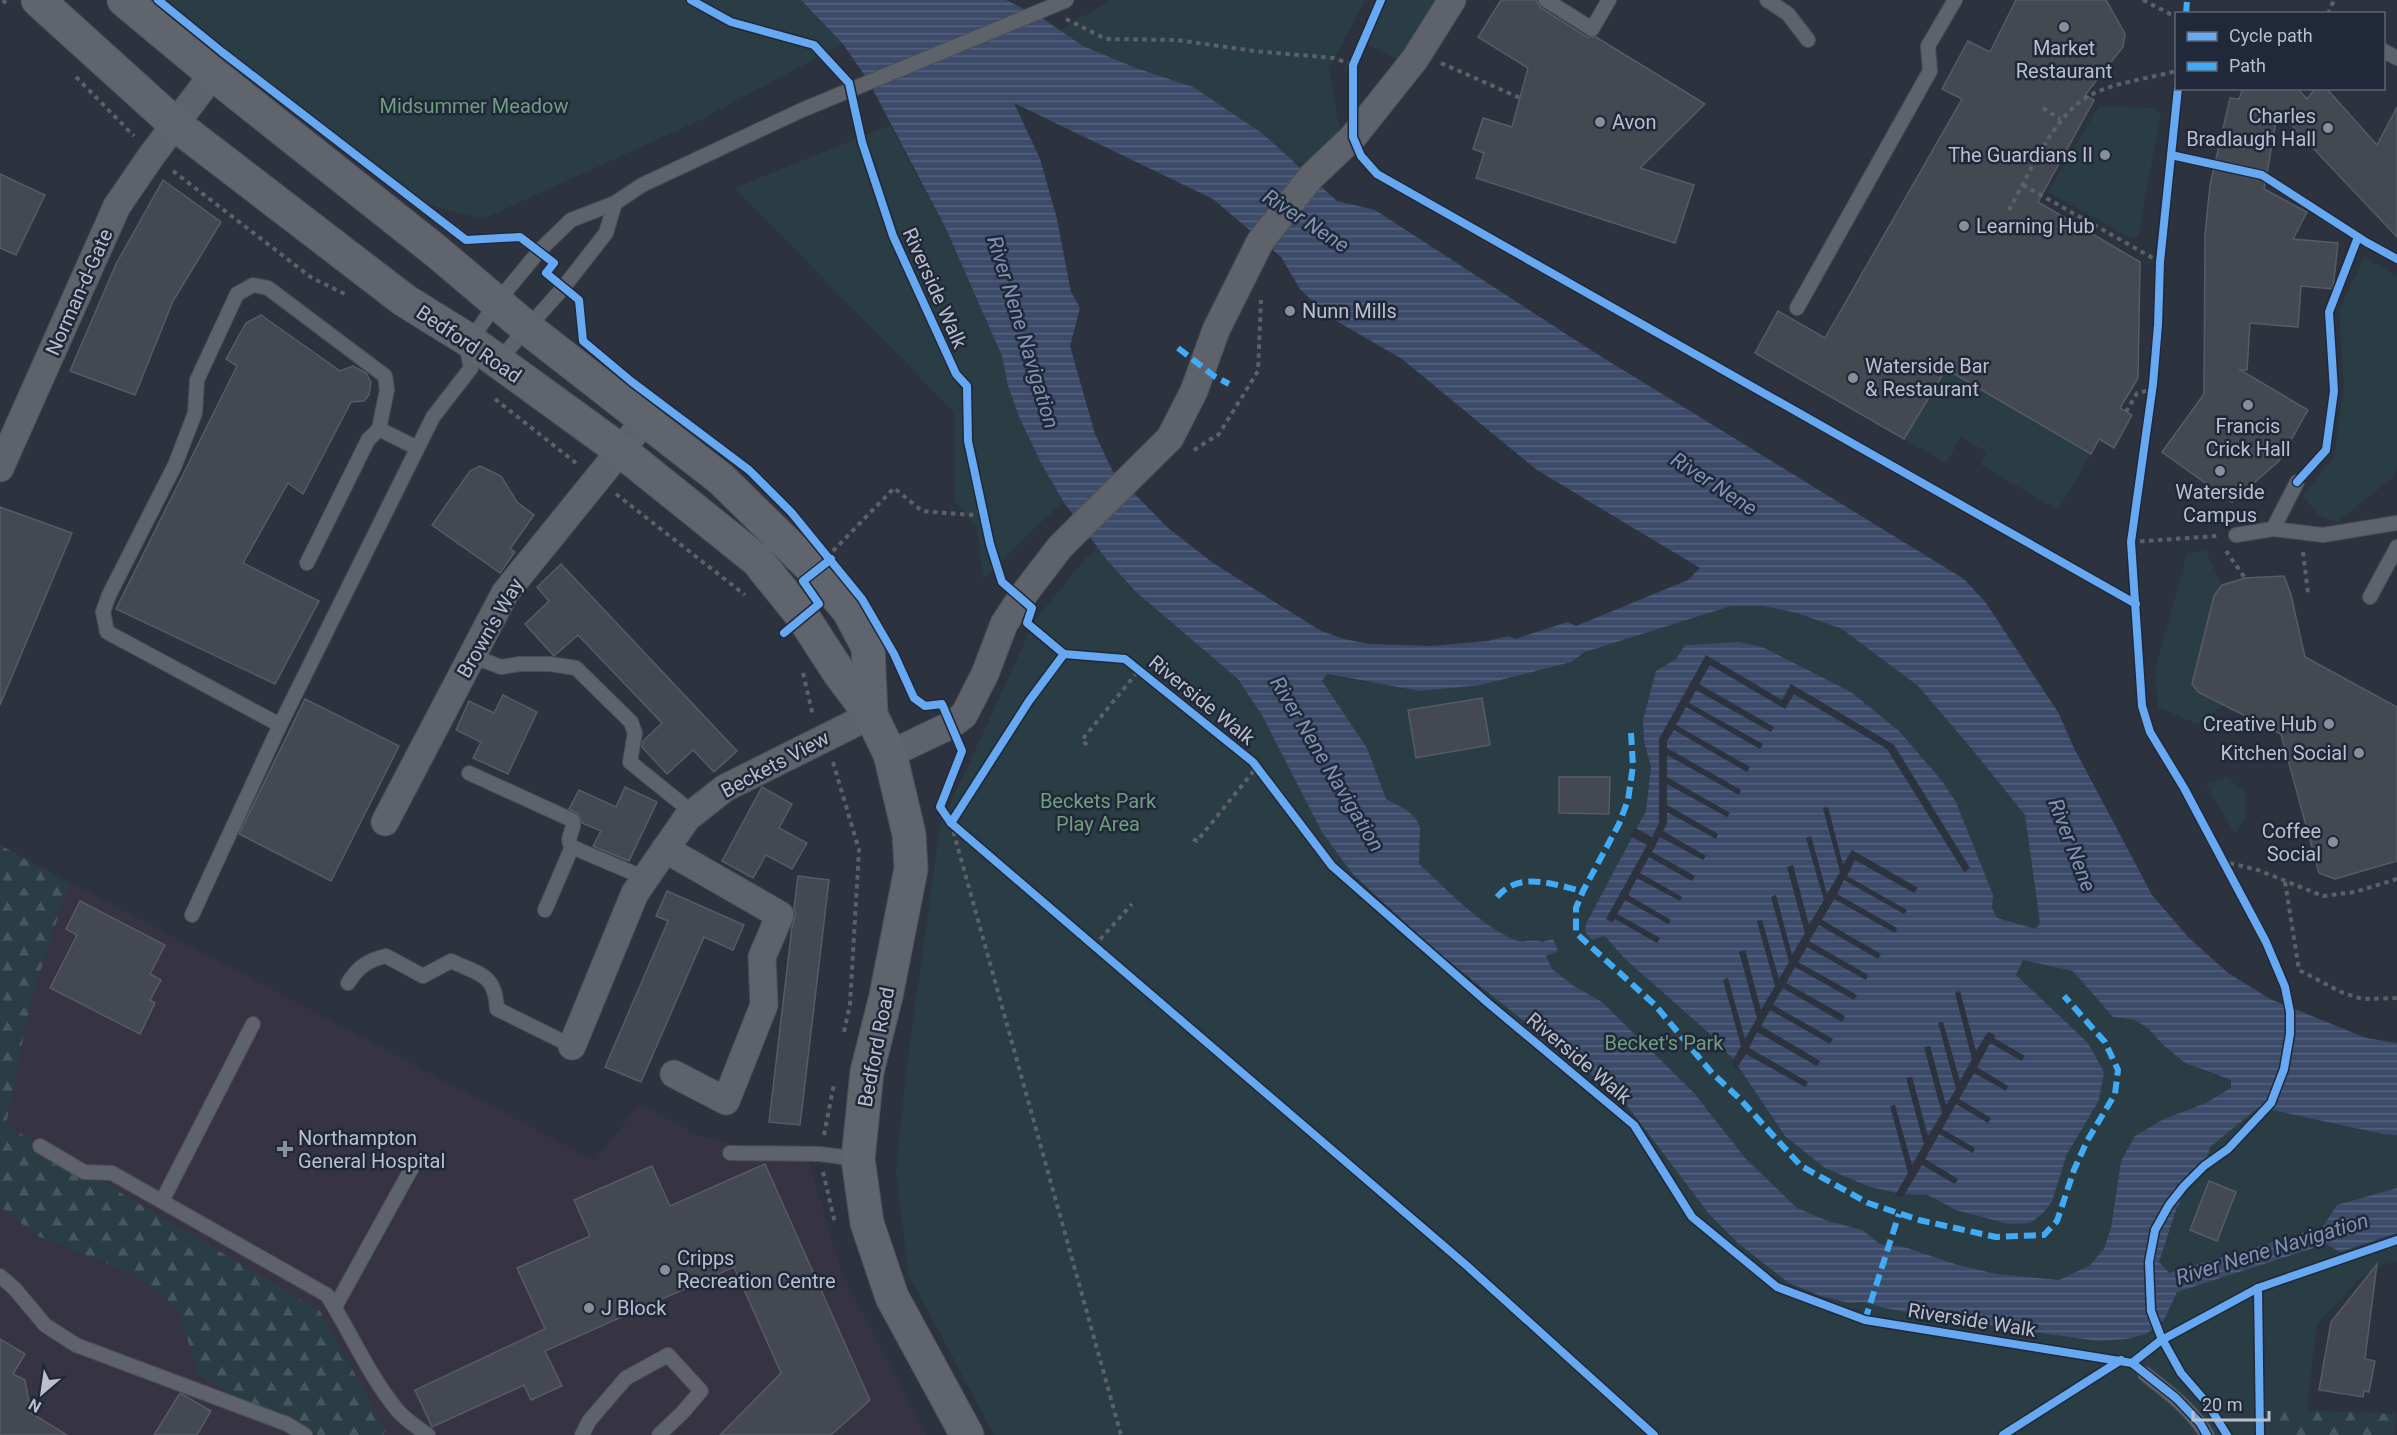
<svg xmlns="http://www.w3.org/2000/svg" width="2397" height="1435" viewBox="0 0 2397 1435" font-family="Roboto,sans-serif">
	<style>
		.medical { fill: #363343 }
		.green { fill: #2a3d44 }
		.forest { fill: url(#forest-firs) }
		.water { fill: url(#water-rules); fill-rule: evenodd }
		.pier { fill: #2d333e }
		.building { fill: #434851; stroke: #565b65; stroke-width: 1.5 }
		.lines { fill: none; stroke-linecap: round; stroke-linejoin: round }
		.lane-casing { stroke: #4a4e56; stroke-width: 16 }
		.street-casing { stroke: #4a4e56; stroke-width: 29 }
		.primary-casing { stroke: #4b505a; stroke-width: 35 }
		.path { stroke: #5b6167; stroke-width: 4; stroke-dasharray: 4.5 4.5; stroke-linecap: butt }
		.lane { stroke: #5e626a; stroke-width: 14 }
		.street { stroke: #5e626a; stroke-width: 27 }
		.primary { stroke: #60646c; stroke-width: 33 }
		.lane-bridge-casing { stroke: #4a4e56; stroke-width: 16; stroke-linecap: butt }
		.lane-bridge { stroke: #5e626a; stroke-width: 14 }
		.quiet { stroke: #42abf6; stroke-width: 6; stroke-dasharray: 12 6; stroke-linecap: butt }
		.cycleway-casing { stroke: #202839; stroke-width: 11 }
		.cycleway { stroke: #66a8f1; stroke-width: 8 }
		.poi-dot { fill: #888e9b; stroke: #202839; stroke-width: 2 }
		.labels { text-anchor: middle; stroke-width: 5; stroke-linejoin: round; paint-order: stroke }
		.poi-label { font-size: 20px; fill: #b9bfcd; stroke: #202839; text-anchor: start }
		.park-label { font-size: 20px; fill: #6f9e7e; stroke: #202839 }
		.street-label { font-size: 20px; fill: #b9bfcd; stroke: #202839 }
		.water-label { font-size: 21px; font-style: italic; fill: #7f92b4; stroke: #202839 }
	</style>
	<defs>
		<pattern id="forest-firs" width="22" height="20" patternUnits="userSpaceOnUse" patternTransform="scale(1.5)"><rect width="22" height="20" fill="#2a3d44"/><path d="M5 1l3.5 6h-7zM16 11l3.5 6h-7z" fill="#47575e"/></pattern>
		<pattern id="water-rules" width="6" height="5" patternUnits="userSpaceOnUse" patternTransform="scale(1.5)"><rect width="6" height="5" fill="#3b4b69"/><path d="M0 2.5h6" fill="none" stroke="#55637d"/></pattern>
	</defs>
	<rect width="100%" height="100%" fill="#2d333e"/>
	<polygon class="medical" points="0,845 595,1161 639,1104 700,1136 809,1162 841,1271 926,1435 0,1435"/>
	<g class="green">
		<polygon points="154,0 801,0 843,44 700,120 483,219 428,205 222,58"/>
		<polygon points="1111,0 1365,0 1329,69 1340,131 1309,164 1293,161 1263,134 1136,68 1083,46 1060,30"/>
		<polygon points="1387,0 1438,0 1398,60 1367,44"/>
		<polygon points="2099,106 2155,108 2161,113 2138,237 2131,238 2048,192"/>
		<polygon points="890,125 947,233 1002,356 1041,463 1063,501 983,579 977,526 955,502 954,412 735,188"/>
		<polygon points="2364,257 2397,276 2397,468 2391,479 2337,522 2318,515 2303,495 2334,457 2344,385 2339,311"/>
		<polygon points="1955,352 2091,454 2058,510 1981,465 1987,452 1961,437 1946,463 1904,439"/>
		<polygon points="1097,545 1107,560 1136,592 1170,622 1209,652 1366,682 1571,662 1591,650 1731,606 1763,606 1797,613 1842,629 1918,686 1971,748 2025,815 2040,923 2113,1017 2135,1020 2150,1029 2162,1044 2185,1063 2209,1073 2383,1134 2397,1135 2397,1261 2381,1265 2359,1279 2317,1324 2307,1410 2276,1409 2274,1435 994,1435 908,1273 896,1172 906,1070 940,827 1035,620"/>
		<polygon points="2205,550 2222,585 2214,596 2192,684 2198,692 2224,705 2198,724 2158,707 2155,670 2187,554"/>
		<polygon points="2227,777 2246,793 2245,819 2235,834 2206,784"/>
	</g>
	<g class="forest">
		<polygon points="0,845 69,883 31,1000 6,1125 320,1311 386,1430 383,1435 318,1435 241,1399 199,1376 178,1309 136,1275 37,1236 0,1206"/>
		<polygon points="2275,1409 2396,1414 2394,1435 2274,1435"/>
	</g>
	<path class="water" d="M801,0H1006L1042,18L1083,46L1136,68L1193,87L1263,134L1337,201L1375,210L1597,354L1964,579L1986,603L2058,712L2074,748L2152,895L2189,938L2228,973L2270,999L2366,1038L2397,1043V1135L2383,1134L2259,1107L2210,1147L2205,1166L2183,1195L2176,1210L2159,1262L2169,1273L2323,1227L2337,1205L2397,1188V1233L2340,1252L2326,1244L2177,1292L2164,1320L2146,1334L2127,1339L2098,1341L1943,1319L1885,1308L1864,1302L1849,1303L1821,1296L1789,1283L1739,1244L1710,1215L1622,1099L1431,947L1352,873L1322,832L1263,717L1238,679L1136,592L1107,560L1063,501L1041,463L1020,419L1008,386L1002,356L946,229L868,80L843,44ZM1014,103L1213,199L1281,257L1300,289L1328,316L1402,359L1537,470L1700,568L1688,580L1576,626L1568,622L1515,639L1509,636L1488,641L1432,646L1370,644L1344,639L1321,631L1213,563L1168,528L1113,472L1095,434L1070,346L1080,308L1071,292L1057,219L1040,159ZM1731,606H1763L1797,613L1842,629L1918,686L1971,748L2025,815L2040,923L2036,929L1997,918L1992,908L1993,895L1956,802L1942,781L1899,731L1851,692L1762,647L1739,642L1685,645L1676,659L1656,671L1643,720L1644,741L1651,767L1646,811L1586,924L1585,932L1592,940L1605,936L1624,958L1709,1033L1734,1060L1785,1136L1825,1168L1870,1187L1901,1194L1928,1195L1956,1210L2008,1224L2030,1223L2043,1213L2052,1201L2067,1154L2099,1100L2104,1072L2088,1043L2016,975L2023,960L2073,971L2113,1017L2135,1020L2149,1029L2162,1044L2185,1063L2231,1080V1088L2206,1103L2162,1120L2135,1136L2121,1161L2111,1228L2104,1249L2089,1266L2059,1280L1996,1274L1958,1265L1904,1247L1880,1244L1862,1230L1828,1221L1797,1208L1745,1158L1694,1093L1602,1002L1574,986L1552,969L1546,956L1558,951L1553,939L1542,942C1531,938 1523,944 1515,940C1478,924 1448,890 1419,864L1420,827L1416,819L1407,810L1386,799L1367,748L1322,681L1327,674L1420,691L1481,685L1571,662L1585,652Z"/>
	<g class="pier">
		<polygon points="1706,655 1782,700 1791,684 1894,745 1970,868 1964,872 1887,749 1794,694 1785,709 1710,665 1699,684 1774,727 1771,732 1696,690 1689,703 1763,744 1760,749 1686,707 1676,725 1750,767 1747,772 1674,730 1667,741 1667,748 1741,790 1739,795 1667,755 1667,777 1730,813 1727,817 1667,784 1667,805 1718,834 1716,839 1667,812 1667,824 1663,831 1706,856 1703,860 1660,837 1652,852 1695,876 1692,881 1649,857 1640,873 1682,897 1680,901 1637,878 1628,895 1671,920 1668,924 1625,900 1617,914 1660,938 1657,943 1615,919 1612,922 1606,919 1647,845 1630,836 1635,828 1652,837 1659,823 1659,739"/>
		<polygon points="1828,807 1843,865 1852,850 1918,888 1914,893 1855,860 1847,876 1907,910 1904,914 1844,880 1837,894 1897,928 1895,933 1834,899 1822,920 1881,954 1878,959 1819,925 1809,941 1868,975 1866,980 1807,947 1798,962 1857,995 1854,1000 1795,967 1786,983 1845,1016 1842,1022 1783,988 1773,1005 1833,1039 1830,1044 1770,1010 1761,1026 1820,1061 1817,1066 1757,1032 1749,1048 1808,1082 1805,1087 1746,1054 1736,1069 1732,1062 1741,1046 1723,980 1728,978 1745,1039 1757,1018 1739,952 1745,950 1761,1010 1775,986 1757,921 1762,920 1779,979 1789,962 1771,897 1776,895 1792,955 1805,933 1787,867 1793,865 1809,925 1824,900 1806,838 1811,836 1827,894 1840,872 1823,808"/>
		<polygon points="1960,991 1976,1051 1988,1032 1995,1035 1994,1038 2025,1056 2022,1061 1990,1043 1977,1067 2008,1086 2006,1091 1974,1073 1959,1099 1991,1118 1988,1123 1956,1104 1942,1129 1975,1148 1973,1153 1939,1134 1925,1159 1958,1179 1955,1184 1922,1165 1903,1197 1895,1196 1908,1173 1890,1106 1895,1105 1912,1165 1924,1144 1906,1078 1912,1077 1928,1136 1942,1113 1924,1047 1930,1046 1946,1105 1956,1089 1938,1023 1943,1022 1960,1081 1972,1059 1955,993"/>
	</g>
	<g class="building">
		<polygon points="1501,0 1536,0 1541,8 1587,37 1596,37 1705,104 1640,168 1694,185 1675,243 1476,178 1484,153 1473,149 1483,118 1512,127 1528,68 1478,37"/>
		<polygon points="2016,0 2106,0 2125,34 2123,47 2085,95 2094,100 2038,202 2140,262 2138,378 2120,408 2132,415 2114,448 2099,439 2091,454 1946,369 1904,439 1755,353 1778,311 1825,338 1962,99 1942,89 1968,41 1990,52"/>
		<polygon points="2243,88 2297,88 2307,99 2316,88 2326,88 2377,145 2397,107 2397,237 2278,111 2264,189 2307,212 2293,239 2338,243 2333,289 2301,286 2298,327 2250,323 2247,370 2240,370 2308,410 2279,461 2232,502 2162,452 2204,394 2205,235 2210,185 2230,98 2239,99"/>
		<polygon points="0,174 45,195 16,255 0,248"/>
		<polygon points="163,180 221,222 173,301 135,395 70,371 116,264"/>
		<polygon points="261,315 340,371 353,366 366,373 371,382 369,395 364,401 351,402 303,494 288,483 243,563 319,601 275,684 116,609 237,366 226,359 246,323"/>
		<polygon points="480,466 501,476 517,502 534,515 510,549 515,552 500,573 432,525 470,471"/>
		<polygon points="0,507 72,533 0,705"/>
		<polygon points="561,564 737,751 714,772 693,750 667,774 642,747 643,741 662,723 578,635 554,656 525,624 549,601 537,587"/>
		<polygon points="2284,576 2291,595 2305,657 2397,707 2397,861 2335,879 2319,873 2281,734 2198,692 2192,684 2214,596 2222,585 2245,578"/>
		<polygon points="503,695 537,712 508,774 473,758 481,742 456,730 469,701 494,713"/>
		<polygon points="1482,698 1490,745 1416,758 1408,710"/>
		<polygon points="305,699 399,746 331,881 239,834"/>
		<polygon points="1559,777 1610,777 1609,814 1559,813"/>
		<polygon points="625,787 657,802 629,861 593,846 601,831 582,823 578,814 569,809 579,790 616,807"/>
		<polygon points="762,787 792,804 779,828 807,843 792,869 766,855 753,878 722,861"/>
		<polygon points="798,876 829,880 800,1125 769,1122 792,927 796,914 794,909"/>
		<polygon points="667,891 744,925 733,950 704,937 641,1082 605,1067 668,921 656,916"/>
		<polygon points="80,901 165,945 150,974 161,980 150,1000 155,1003 140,1034 50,988 77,935 66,929"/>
		<polygon points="765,1164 870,1400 831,1435 720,1435 781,1373 734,1267 545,1351 562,1386 531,1400 524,1385 432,1427 415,1390 545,1329 517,1268 590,1236 574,1200 652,1166 670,1206"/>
		<polygon points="2209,1181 2236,1192 2217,1241 2190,1230"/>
		<polygon points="2377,1264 2365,1359 2375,1361 2369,1392 2364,1391 2363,1397 2319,1390 2331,1322"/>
		<polygon points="0,1339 25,1354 13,1374 25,1380 31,1413 67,1435 0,1435"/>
		<polygon points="180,1393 211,1411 197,1435 154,1435"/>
	</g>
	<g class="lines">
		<g class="lane-casing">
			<g id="lane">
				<polyline points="1546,0 1592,29 1609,0"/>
				<polyline points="1767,0 1788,14 1808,40"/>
				<polyline points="2384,51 2397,58"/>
				<polyline points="1797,308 1930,71 1928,46 1955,0"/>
				<polyline points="498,361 563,288 606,233 615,203"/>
				<polyline points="2273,529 2297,482"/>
				<polyline points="2236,535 2273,529 2323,535 2397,523"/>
				<polyline points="307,563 368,440 379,429 417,448"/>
				<polyline points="2370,597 2397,547"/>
				<polyline points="472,656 501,667 520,664 550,664 576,668 631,722 635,733 630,762 693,813"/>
				<polyline points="280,725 433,417 471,368 467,349 470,341 497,302 540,250 571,220 615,203 642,185 802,110"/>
				<path d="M469,773L572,820C577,829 564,837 572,847L645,878"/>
				<polyline points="545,910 572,847"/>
				<polyline points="192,915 280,725 107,632 103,612 109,595 175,465 195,413 197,380 237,294 253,285 268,288 385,376 387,390 379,429"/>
				<path d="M348,983C358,967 368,960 386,956L423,976L451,961C481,975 495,974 497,1009L572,1046"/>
				<path d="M40,1146L84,1172L112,1173L327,1295C351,1333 369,1376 398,1411C406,1420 418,1428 428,1435"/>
				<polyline points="730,1153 820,1154 858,1159"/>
				<polyline points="162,1201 253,1024"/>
				<polyline points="0,1276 14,1288 45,1325 76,1345 287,1424 305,1435"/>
				<polyline points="335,1307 414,1164"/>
				<path d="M2145,1374C2168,1392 2192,1410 2207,1435"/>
				<polyline points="582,1435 589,1421 626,1378 668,1355 701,1391 683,1412 659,1435"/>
			</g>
		</g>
		<g class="street-casing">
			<g id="street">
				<polyline points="0,468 117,206 152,155 213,74"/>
				<polyline points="890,754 951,725 964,715 985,674 1004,624 1021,598 1060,547 1170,438 1194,391 1216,330 1260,242 1311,177 1353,137 1415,59 1452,0"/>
				<polyline points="385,822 505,593 645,420"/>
				<polyline points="665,849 780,915 762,957 764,1005 726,1101 674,1074"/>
				<polyline points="572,1046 635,893 687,818 725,788 871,715"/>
			</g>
		</g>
		<g class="primary-casing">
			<g id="primary">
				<polyline points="38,0 176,125 404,300 470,341 620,450 757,560 803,617 840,674 871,715 890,754 909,834 911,869 886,996 867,1072 858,1159 867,1223 892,1297 967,1435"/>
				<polyline points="124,0 213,74 436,251 527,328 721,479 816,572 849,611 868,647 871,715"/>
			</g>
		</g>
		<g class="path">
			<polyline points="3,0 9,7"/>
			<polyline points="2143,0 2176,17"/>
			<polyline points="2328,14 2334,0"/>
			<polyline points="1066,19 1106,39 1177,40 1254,51 1334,58 1353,65"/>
			<polyline points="1441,63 1520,98"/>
			<polyline points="76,77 134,136"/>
			<polyline points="2043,108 2060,119"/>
			<polyline points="173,171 312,278 347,295"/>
			<polyline points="2023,185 2160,262"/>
			<path d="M2009,210C2028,176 2053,117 2087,97C2113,82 2148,79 2176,71"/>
			<polyline points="495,399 576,463"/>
			<polyline points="2126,412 2137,393 2151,390"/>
			<polyline points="1194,450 1219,434 1258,371 1261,300"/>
			<polyline points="616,494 745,595"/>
			<polyline points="2131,542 2217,536"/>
			<polyline points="833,551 894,488 922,511 971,515 982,511"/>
			<polyline points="2226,551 2245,578"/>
			<polyline points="2303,552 2308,593"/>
			<polyline points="803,673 813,716"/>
			<polyline points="1087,745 1082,740 1139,670"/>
			<polyline points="833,762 859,850 850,1004 844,1032"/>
			<polyline points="951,823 1121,1435"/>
			<polyline points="1193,839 1197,841 1257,767"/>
			<polyline points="2221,861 2258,870 2323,896 2355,892 2397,879"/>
			<polyline points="2285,882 2299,970 2341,992 2362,999 2397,998"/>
			<polyline points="1094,946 1132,904"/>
			<polyline points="824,1135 834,1084"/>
			<polyline points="823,1172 835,1223"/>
			<polyline points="2258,1288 2260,1435"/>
			<polyline points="2003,1435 2121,1360"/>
		</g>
		<use href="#lane" class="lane"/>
		<use href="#street" class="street"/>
		<use href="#primary" class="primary"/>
		<g class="lane-bridge-casing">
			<polyline id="lane-bridge" points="802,110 1067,0"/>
		</g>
		<use href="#lane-bridge" class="lane-bridge"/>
		<g class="quiet">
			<polyline points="2186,14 2187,0"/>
			<polyline points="1178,348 1214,376 1229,384"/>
			<polyline points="1631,733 1633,766 1628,800 1619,824 1583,891 1576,908 1576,933 1655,1005 1712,1073 1739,1098 1801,1166 1868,1203 1919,1220 1996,1237 2044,1235 2057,1221 2074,1170 2087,1141 2115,1094 2118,1070 2105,1042 2064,996"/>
			<path d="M1497,897C1520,870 1553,885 1583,891"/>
			<polyline points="1865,1320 1899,1214"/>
		</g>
		<g class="cycleway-casing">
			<g id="cycleway">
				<polyline points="158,0 222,52 466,240 520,237 554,263 546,273 579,300 583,341 632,382 749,470 791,512 862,599 894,654 914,698 925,706 942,704 962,751 940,807 951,823 1466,1265 1654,1435"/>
				<polyline points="691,0 731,22 814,45 849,83 862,142 893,236 956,374 967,386 968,441 990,544 1002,582 1032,608 1027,623 1064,654 1125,659 1253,762 1332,866 1488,1003 1634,1125 1692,1217 1777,1287 1865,1320 2132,1363 2176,1398 2200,1423 2207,1435"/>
				<polyline points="1381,0 1353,65 1353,137 1361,156 1377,174 2136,604"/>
				<polyline points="2178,88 2160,262 2158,325 2153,384 2131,542 2142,706 2150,732 2184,788 2266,942 2285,987 2290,1012 2290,1034 2284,1069 2271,1103 2228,1149 2204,1166 2184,1186 2169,1205 2155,1230 2149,1262 2151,1311 2161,1337 2181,1373 2207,1403 2227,1435"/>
				<polyline points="2171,155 2262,175 2366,242 2397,259"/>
				<polyline points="2297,482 2326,450 2334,391 2329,312 2358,237"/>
				<polyline points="784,633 819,604 803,581 831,559"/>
				<polyline points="951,823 1029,701 1064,654"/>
				<polyline points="2258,1288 2260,1435"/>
				<polyline points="2132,1363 2160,1341 2258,1288 2397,1240"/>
				<polyline points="2003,1435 2121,1360"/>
			</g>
		</g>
		<use href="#cycleway" class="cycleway"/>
	</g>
	<g class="poi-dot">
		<circle cx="2064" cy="27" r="6"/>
		<circle cx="1600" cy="122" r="6"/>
		<circle cx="2328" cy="128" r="6"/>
		<circle cx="2105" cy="155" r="6"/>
		<circle cx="1964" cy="226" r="6"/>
		<circle cx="1290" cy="311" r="6"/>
		<circle cx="1853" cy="378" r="6"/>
		<circle cx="2248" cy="405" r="6"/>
		<circle cx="2220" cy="471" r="6"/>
		<circle cx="2329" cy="724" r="6"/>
		<circle cx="2359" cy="753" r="6"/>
		<circle cx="2333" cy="842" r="6"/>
		<path d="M282 1140h6v6h6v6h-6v6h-6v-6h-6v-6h6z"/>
		<circle cx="665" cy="1270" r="6"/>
		<circle cx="589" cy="1308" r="6"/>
	</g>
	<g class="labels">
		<g class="poi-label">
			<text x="2064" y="55" text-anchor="middle">Market<tspan x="2064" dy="23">Restaurant</tspan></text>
			<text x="2316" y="123" text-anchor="end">Charles<tspan x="2316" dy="23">Bradlaugh Hall</tspan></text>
			<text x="1612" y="129">Avon</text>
			<text x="2093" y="162" text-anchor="end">The Guardians II</text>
			<text x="1976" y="233">Learning Hub</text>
			<text x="1302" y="318">Nunn Mills</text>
			<text x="1865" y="373">Waterside Bar<tspan x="1865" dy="23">&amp; Restaurant</tspan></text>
			<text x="2248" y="433" text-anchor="middle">Francis<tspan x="2248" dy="23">Crick Hall</tspan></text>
			<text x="2220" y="499" text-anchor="middle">Waterside<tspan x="2220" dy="23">Campus</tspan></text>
			<text x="2317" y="731" text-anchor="end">Creative Hub</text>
			<text x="2347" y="760" text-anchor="end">Kitchen Social</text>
			<text x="2321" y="838" text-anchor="end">Coffee<tspan x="2321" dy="23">Social</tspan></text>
			<text x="298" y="1145">Northampton<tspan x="298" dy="23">General Hospital</tspan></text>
			<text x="677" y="1265">Cripps<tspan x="677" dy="23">Recreation Centre</tspan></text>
			<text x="601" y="1315">J Block</text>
		</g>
		<g class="park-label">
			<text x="474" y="113">Midsummer Meadow</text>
			<text x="1098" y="808">Beckets Park<tspan x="1098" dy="23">Play Area</tspan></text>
			<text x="1664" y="1050">Becket's Park</text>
		</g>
		<g class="street-label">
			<text transform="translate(935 288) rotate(66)" y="7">Riverside Walk</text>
			<text transform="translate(79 292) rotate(-66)" y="7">Norman-d-Gate</text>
			<text transform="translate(469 344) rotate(34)" y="7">Bedford Road</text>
			<text transform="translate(490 628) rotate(-60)" y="7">Brown's Way</text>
			<text transform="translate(1202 700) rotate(39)" y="7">Riverside Walk</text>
			<text transform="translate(775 764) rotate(-28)" y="7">Beckets View</text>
			<text transform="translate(876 1047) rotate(-79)" y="7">Bedford Road</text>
			<text transform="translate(1579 1058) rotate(40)" y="7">Riverside Walk</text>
			<text transform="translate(1972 1320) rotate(9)" y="7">Riverside Walk</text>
		</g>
		<g class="water-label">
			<text transform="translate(1306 221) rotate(33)" y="7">River Nene</text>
			<text transform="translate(1023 332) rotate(73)" y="7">River Nene Navigation</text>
			<text transform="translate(1714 484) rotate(33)" y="7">River Nene</text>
			<text transform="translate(1327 764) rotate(59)" y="7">River Nene Navigation</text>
			<text transform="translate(2072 845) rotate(69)" y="7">River Nene</text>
			<text transform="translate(2272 1249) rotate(-17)" y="7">River Nene Navigation</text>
		</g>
	</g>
	<rect x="2175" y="12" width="210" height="78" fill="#202839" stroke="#5d6474" stroke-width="1.5"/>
	<rect x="2187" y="32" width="30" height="9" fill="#66a8f1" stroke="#5d6474" stroke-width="1.5"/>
	<text x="2229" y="42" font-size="18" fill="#b9bfcd">Cycle path</text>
	<rect x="2187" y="62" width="30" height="9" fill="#42abf6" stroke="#5d6474" stroke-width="1.5"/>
	<text x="2229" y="72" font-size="18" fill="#b9bfcd">Path</text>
	<g transform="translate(42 1393) rotate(209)" stroke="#202839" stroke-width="4.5" paint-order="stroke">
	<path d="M0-4.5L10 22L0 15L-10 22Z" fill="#b9bfcd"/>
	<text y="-9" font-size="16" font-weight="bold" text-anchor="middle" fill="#b9bfcd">N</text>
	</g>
	<path d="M2193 1411v9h76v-9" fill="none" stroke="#b9bfcd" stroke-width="3"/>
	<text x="2202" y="1411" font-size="18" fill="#b9bfcd" stroke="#202839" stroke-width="4.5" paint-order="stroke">20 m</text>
</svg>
